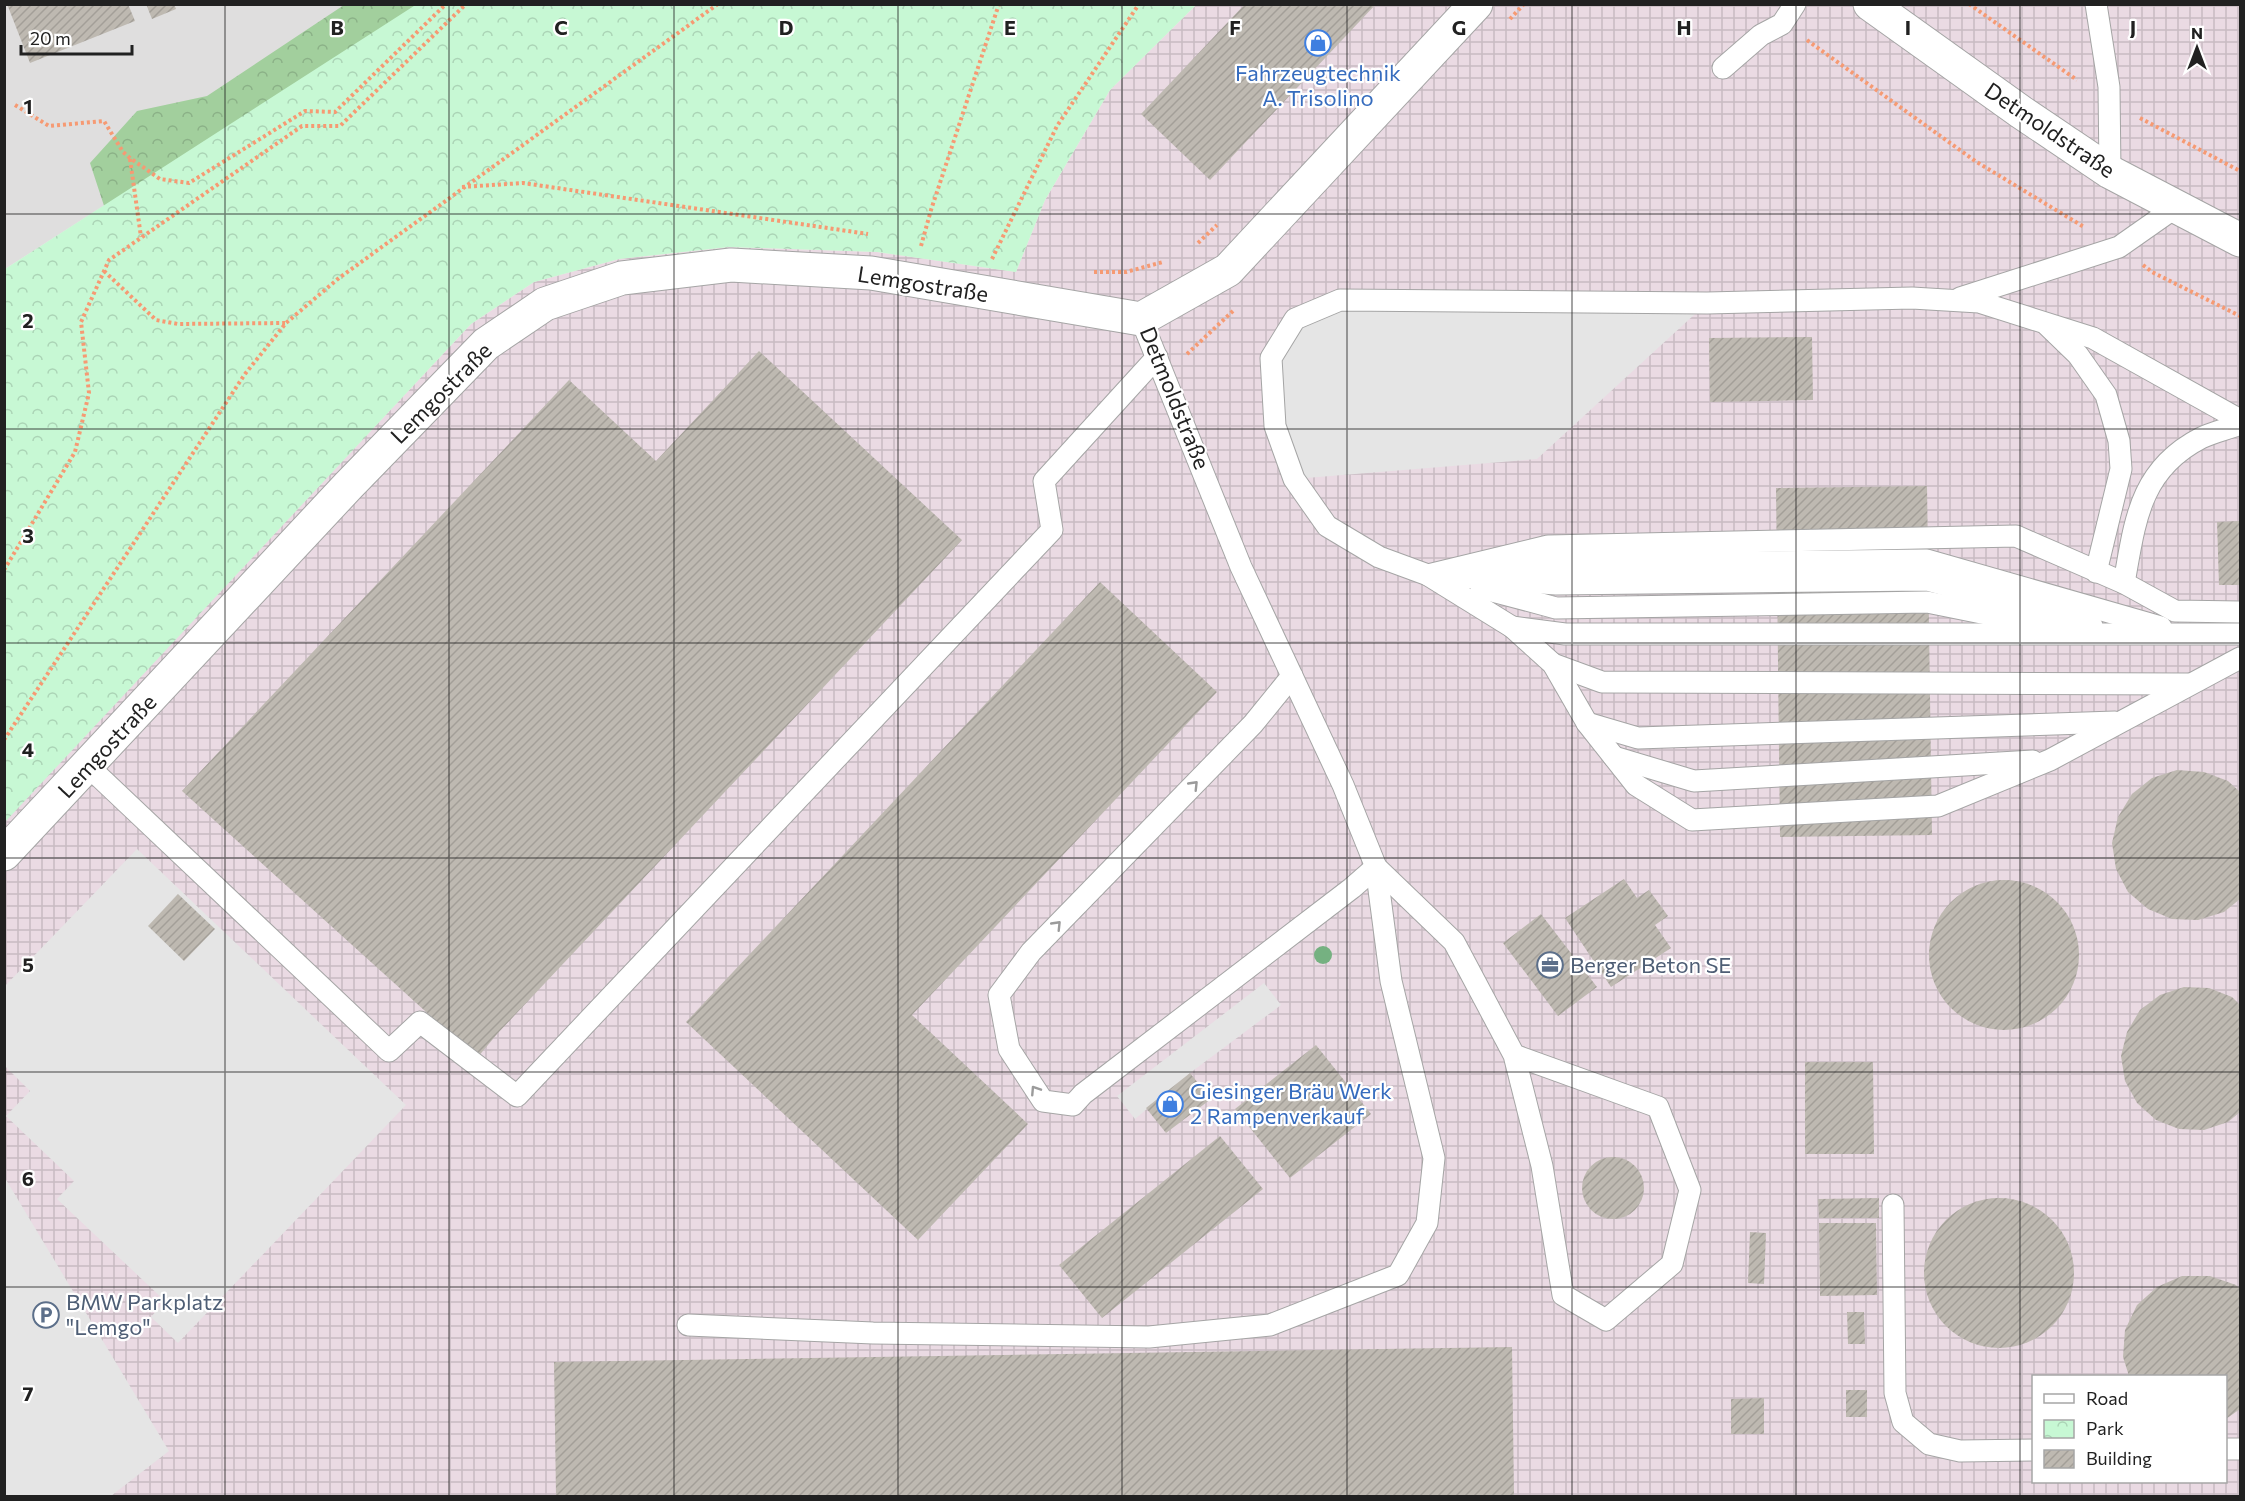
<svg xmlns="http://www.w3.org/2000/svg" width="2245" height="1501" viewBox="0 0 2245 1501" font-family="Commissioner,sans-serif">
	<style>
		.residential { fill: #dfdede }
		.industrial { fill: url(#industrial-grid); fill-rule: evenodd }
		.forest { fill: url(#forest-crowns) }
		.park { fill: url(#park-crowns) }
		.parking { fill: #e5e5e5 }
		.building { fill: url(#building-hatch) }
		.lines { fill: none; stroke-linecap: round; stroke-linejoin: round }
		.lane-casing { stroke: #a5a5a5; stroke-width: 23 }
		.street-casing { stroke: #a5a5a5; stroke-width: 35 }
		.path { stroke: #f69a73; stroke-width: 4; stroke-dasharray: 3 3; stroke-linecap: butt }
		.lane { stroke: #fff; stroke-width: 21 }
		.street { stroke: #fff; stroke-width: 33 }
		.tree { fill: #75b181 }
		.oneway { stroke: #9b9b9b }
		.grid { fill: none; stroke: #212121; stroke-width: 1.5; stroke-opacity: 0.55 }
		.labels { text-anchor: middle; stroke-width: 4.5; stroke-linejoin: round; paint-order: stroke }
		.shop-label { font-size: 22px; fill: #366cbe; stroke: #fff }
		.street-label { font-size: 22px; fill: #212121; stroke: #fff }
		.service-label { font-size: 22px; fill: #4e5e75; stroke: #fff; text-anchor: start }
		.grid-label { font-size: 20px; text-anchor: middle; font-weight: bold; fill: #212121; stroke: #fff; stroke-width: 4.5; stroke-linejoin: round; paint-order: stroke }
	</style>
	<defs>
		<pattern id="industrial-grid" width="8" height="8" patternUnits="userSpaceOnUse" patternTransform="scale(1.5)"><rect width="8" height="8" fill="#eadae3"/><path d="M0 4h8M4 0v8" fill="none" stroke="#c8bbc2"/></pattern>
		<pattern id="forest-crowns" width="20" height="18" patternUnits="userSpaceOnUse" patternTransform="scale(1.5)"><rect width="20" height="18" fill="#a2cf9d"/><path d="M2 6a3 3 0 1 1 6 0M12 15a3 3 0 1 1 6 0" fill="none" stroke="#8bb187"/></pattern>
		<pattern id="park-crowns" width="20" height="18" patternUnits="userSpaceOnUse" patternTransform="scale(1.5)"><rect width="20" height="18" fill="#c7f8d4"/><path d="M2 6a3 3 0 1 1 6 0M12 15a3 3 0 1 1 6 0" fill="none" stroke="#abd4b6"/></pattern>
		<pattern id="building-hatch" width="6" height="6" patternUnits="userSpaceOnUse" patternTransform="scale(1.5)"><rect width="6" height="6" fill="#beb9b1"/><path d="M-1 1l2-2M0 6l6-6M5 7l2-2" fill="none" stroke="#a39f98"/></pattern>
	</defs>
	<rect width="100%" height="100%" fill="#f1efe7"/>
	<polygon class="residential" points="5,5 417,5 5,269"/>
	<path class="industrial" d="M1196,5H2240V1496H5L4,822L471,324L534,282L619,259L729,247L877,252L1016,272L1045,200L1110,90ZM2034,1376H2226V1482H2034Z"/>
	<polygon class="forest" points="344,5 599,5 108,218 90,163 137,111 207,96"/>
	<polygon class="park" points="417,4 1196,5 1110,90 1045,200 1016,272 877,252 729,247 619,259 534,282 471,324 5,822 5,269"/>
	<g class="parking">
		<polygon points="1340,300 1707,303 1537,459 1294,479 1271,358 1295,319"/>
		<polygon points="137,849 406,1105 178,1343 151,1317 165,1301 57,1199 74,1181 6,1116 30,1091 5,1066 4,987"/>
		<polygon points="1264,983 1281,1005 1190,1073 1135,1119 1117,1096"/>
		<polygon points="5,1178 169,1451 111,1496 5,1496"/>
	</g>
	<g class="building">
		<polygon points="7,4 128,4 135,21 30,63"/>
		<polygon points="146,4 174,4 176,9 152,19"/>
		<polygon points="1245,4 1376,4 1210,180 1141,114"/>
		<polygon points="1812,337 1813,400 1710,402 1709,338"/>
		<polygon points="759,351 962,540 498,1033 477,1058 182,791 569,380 656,461"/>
		<polygon points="1927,486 1932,835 1780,837 1776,488"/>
		<polygon points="2240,521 2240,585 2219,585 2217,522"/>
		<polygon points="1100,582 1217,692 912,1015 1028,1124 918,1240 686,1022"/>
		<polygon points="2177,770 2204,772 2228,781 2240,792 2240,899 2224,912 2198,920 2172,919 2148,909 2128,892 2116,869 2112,843 2118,817 2132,794 2152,778"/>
		<polygon points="1624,879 1637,898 1649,890 1668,916 1655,925 1671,948 1611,987 1565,918"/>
		<circle cx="2004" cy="955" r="75"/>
		<polygon points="178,894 215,929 184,961 148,926"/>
		<polygon points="1541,914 1597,987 1558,1016 1503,943"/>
		<polygon points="2184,987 2209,988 2232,997 2240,1005 2240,1112 2228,1122 2204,1130 2179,1129 2156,1120 2137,1103 2125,1081 2121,1056 2127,1032 2140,1010 2160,995"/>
		<polygon points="1316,1045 1371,1114 1290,1178 1235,1109"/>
		<polygon points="1805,1062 1873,1062 1874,1154 1805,1154"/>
		<polygon points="1190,1073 1211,1099 1166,1133 1146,1108"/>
		<polygon points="1220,1136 1263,1189 1102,1318 1059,1265"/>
		<circle cx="1613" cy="1188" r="31"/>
		<circle cx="1999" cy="1273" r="75"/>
		<polygon points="1879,1198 1879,1218 1819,1218 1818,1199"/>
		<polygon points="1819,1223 1876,1223 1877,1295 1820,1296"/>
		<polygon points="1750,1232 1766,1233 1764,1284 1748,1283"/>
		<polygon points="2182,1276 2210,1276 2236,1285 2240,1289 2240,1409 2226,1419 2226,1376 2129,1376 2123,1357 2125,1330 2137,1305 2157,1287"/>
		<polygon points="1847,1312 1864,1312 1865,1344 1848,1344"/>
		<polygon points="1512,1347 1514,1496 556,1496 554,1362"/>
		<rect x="1846" y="1390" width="21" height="27"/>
		<polygon points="1764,1398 1764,1434 1731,1434 1731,1399"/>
	</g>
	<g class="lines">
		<g class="lane-casing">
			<g id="lane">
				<polyline points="2096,4 2109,87 2110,172"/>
				<polyline points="1723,68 1761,35 1782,24 1795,4"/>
				<polyline points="1960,298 2119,247 2176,207"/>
				<polyline points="2047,325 2078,355 2106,395 2119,441 2121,469 2096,572"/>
				<polyline points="2240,420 2093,338 1979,302 1912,298 1707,303 1340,300 1295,319 1271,358 1275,426 1294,479 1327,526 1379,557 1428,575 1512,627 1553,664 1587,723 1636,785 1692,820 1938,806 2050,760 2240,658"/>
				<polyline points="1503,565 1927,560 2161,627"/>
				<polyline points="1428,575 1548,546 2016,536 2124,583 2175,611 2240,612"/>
				<polyline points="1449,576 1556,584 1927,580 2092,626"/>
				<path d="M2124,583C2135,522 2139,470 2201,438C2213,432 2228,429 2240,424"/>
				<polyline points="1481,588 1556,608 1927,602 2036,624"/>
				<polyline points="1512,627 1565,634 2240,634"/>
				<polyline points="1553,664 1602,682 2188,684"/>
				<polyline points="1292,676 1253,724 1031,952 999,995 1009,1049 1043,1101 1073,1105 1083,1094 1352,888 1376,867"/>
				<polyline points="1587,723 1638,738 2115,722"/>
				<polyline points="1614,757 1694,781 2033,761"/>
				<polyline points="89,767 389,1051 420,1022 517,1096 1052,530 1044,481 1157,357"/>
				<polyline points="1376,867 1454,942 1514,1055 1542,1166 1563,1295 1606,1320 1672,1264 1690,1190 1658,1107 1514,1055"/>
				<polyline points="1893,1205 1895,1393 1903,1422 1929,1444 1960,1451 2034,1450"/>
				<polyline points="688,1325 873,1333 1149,1337 1270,1325 1398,1275 1427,1223 1434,1158 1391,981 1376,867 1343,785 1241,567 1141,319"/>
				<polyline points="2226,1449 2240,1449"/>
			</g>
		</g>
		<g class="street-casing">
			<g id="street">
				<polyline points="1870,4 2021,112 2110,172 2240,240"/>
				<polyline points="4,854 348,486 486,344 545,304 622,278 731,265 871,273 1141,319 1228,270 1476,4"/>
			</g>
		</g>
		<g class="path">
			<polyline points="1969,4 2077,80"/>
			<polyline points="1510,19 1524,4"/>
			<polyline points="1807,40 1975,161 2084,227"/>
			<polyline points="15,105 49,126 104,121 123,152 130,158 160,179 189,183 305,111 335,112 446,4"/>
			<polyline points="2140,118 2240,171"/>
			<polyline points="130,159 141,237"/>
			<polyline points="462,187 523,183 868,234"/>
			<polyline points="1198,243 1217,225"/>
			<polyline points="921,246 931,210 999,4"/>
			<polyline points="992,259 1057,126 1139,4"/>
			<polyline points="2143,265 2152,272 2240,316"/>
			<polyline points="104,271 156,320 178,324 285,323"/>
			<polyline points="1094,272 1126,272 1163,262"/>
			<polyline points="1187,354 1234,310"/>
			<polyline points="4,570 75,452 89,393 81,322 109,260 302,126 340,126 466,4"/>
			<polyline points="4,740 245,374 286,323 339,278 718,4"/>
		</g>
		<use href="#lane" class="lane"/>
		<use href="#street" class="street"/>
	</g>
	<circle class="tree" cx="1323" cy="955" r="9"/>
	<defs><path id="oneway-chevron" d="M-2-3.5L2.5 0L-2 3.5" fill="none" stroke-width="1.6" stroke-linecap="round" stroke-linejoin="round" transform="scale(1.5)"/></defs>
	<g class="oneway">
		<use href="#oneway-chevron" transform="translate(1194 785) rotate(-46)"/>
		<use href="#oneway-chevron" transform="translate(1057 925) rotate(-46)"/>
		<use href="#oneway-chevron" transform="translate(1035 1090) rotate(-123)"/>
	</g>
	<path class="grid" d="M225,4V1496M449,4V1496M674,4V1496M898,4V1496M1122,4V1496M1347,4V1496M1572,4V1496M1796,4V1496M2020,4V1496M4,214H2240M4,429H2240M4,643H2240M4,858H2240M4,1072H2240M4,1287H2240"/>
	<defs>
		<g id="shop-ring" transform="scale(1.35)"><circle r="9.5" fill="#fff" stroke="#3f7fe0" stroke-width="1.5"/><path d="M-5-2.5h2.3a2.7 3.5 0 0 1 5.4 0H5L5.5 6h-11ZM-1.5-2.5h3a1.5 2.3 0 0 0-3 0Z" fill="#3f7fe0"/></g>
		<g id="office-ring" transform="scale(1.35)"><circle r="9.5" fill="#fff" stroke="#5c6f8a" stroke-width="1.5"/><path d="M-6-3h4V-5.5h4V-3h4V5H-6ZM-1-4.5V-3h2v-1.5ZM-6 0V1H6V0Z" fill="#5c6f8a"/></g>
		<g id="parking-ring" transform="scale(1.35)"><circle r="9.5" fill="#fff" stroke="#5c6f8a" stroke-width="1.5"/><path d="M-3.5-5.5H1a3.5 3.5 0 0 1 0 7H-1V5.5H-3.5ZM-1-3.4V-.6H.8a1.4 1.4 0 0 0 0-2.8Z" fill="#5c6f8a"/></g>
	</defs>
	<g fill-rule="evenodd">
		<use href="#shop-ring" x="1318" y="43"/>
		<use href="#office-ring" x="1550" y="965"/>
		<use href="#shop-ring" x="1170" y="1104"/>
		<use href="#parking-ring" x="46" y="1315"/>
	</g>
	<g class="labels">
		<g class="shop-label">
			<text x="1318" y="81">Fahrzeugtechnik<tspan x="1318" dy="25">A. Trisolino</tspan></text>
			<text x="1190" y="1099" text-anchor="start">Giesinger Bräu Werk<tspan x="1190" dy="25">2 Rampenverkauf</tspan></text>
		</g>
		<g class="street-label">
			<text transform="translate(2050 130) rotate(34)" y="8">Detmoldstraße</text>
			<text transform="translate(923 284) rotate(9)" y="8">Lemgostraße</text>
			<text transform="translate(441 393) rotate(-45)" y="8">Lemgostraße</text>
			<text transform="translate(1175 398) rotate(68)" y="8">Detmoldstraße</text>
			<text transform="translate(107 746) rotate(-47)" y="8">Lemgostraße</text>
		</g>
		<g class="service-label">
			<text x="1570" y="973">Berger Beton SE</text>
			<text x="66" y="1310">BMW Parkplatz<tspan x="66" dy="25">"Lemgo"</tspan></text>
		</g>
	</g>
	<g class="grid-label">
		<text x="337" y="35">B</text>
		<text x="561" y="35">C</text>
		<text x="786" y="35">D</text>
		<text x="1010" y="35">E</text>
		<text x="1235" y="35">F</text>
		<text x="1459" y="35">G</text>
		<text x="1684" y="35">H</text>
		<text x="1908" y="35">I</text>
		<text x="2133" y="35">J</text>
		<text x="28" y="114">1</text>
		<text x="28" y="328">2</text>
		<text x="28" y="543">3</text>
		<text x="28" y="757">4</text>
		<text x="28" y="972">5</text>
		<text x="28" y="1186">6</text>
		<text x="28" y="1401">7</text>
	</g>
	<rect width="2245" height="1501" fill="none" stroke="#212121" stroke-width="12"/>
	<rect x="2032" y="1375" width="195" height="108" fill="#ffffff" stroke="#a6a6a6" stroke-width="1.5"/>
	<rect x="2044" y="1394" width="30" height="9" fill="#ffffff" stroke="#a6a6a6" stroke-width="1.5"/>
	<text x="2086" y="1405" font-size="18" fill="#212121">Road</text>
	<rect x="2044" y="1420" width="30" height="18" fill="url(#park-crowns)" stroke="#a6a6a6" stroke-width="1.5"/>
	<text x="2086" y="1435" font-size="18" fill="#212121">Park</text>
	<rect x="2044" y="1450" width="30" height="18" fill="url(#building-hatch)" stroke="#a6a6a6" stroke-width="1.5"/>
	<text x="2086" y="1465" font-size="18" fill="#212121">Building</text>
	<g transform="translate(2197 48)" stroke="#ffffff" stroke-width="4.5" paint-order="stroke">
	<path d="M0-4.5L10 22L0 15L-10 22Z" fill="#212121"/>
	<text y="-9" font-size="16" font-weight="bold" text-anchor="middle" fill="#212121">N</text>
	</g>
	<path d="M21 45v9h111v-9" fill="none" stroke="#212121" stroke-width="3"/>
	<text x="30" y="45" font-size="18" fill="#212121" stroke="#ffffff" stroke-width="4.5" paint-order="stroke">20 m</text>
</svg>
